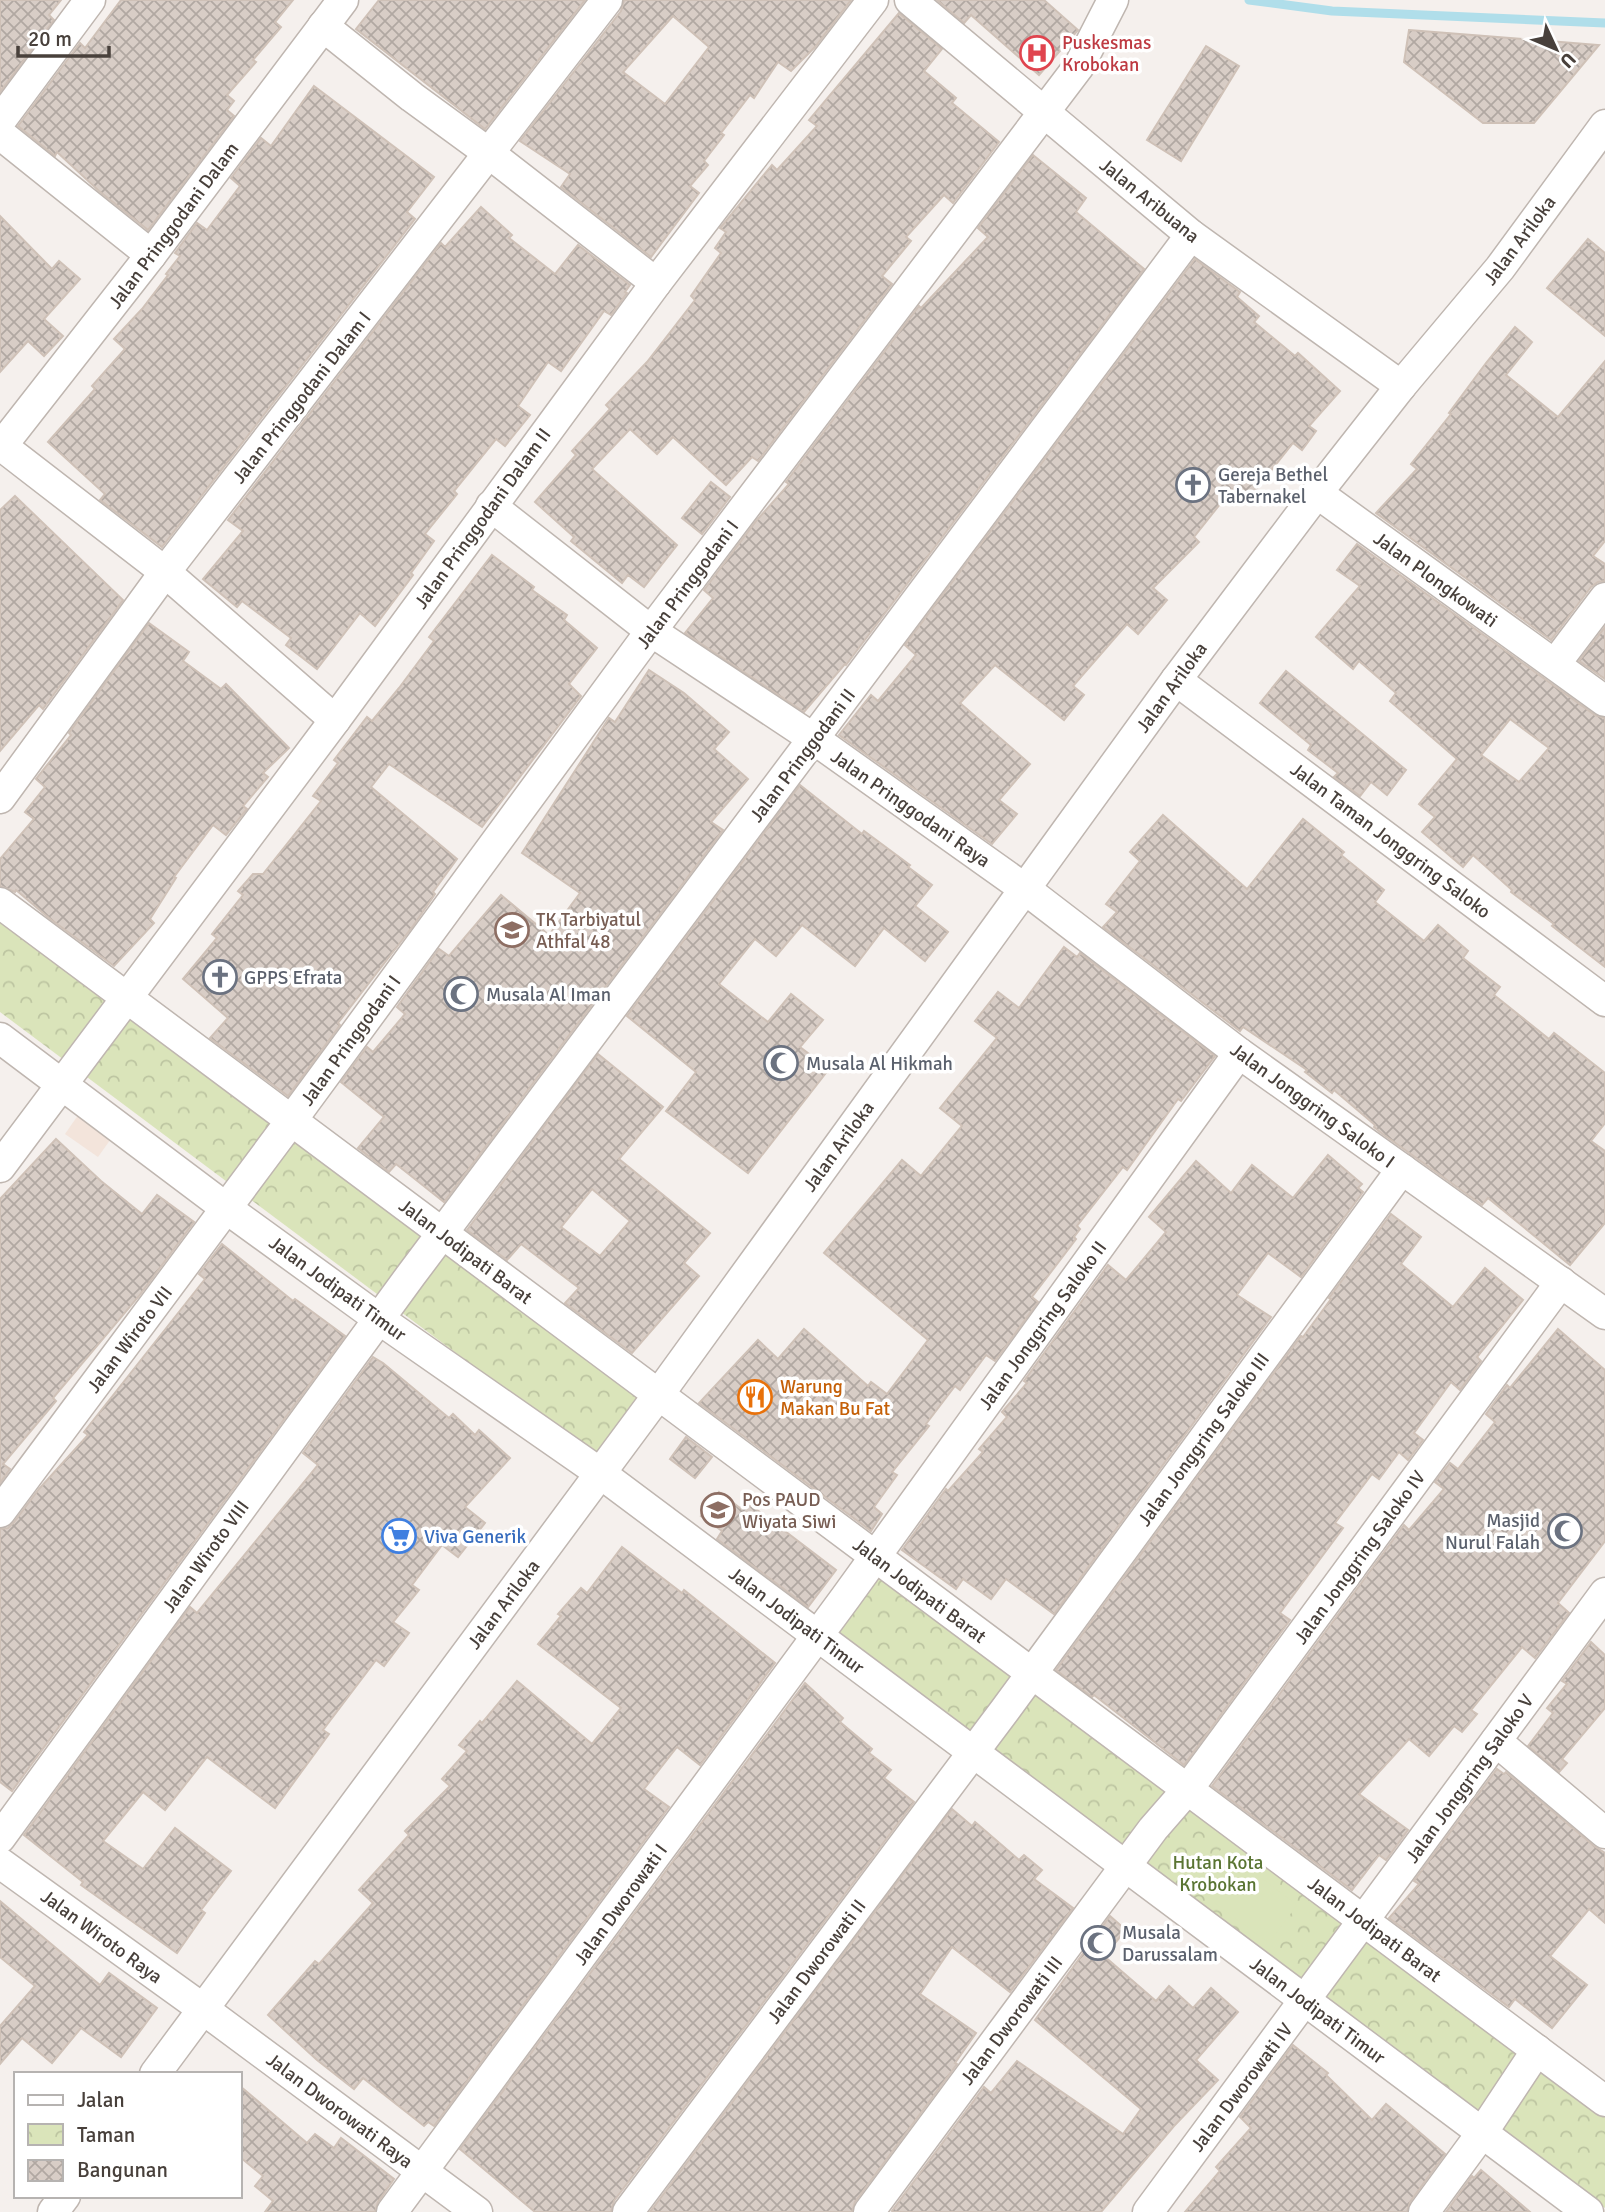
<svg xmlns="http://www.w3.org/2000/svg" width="1605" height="2212" viewBox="0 0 1605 2212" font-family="Signika,sans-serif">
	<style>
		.commercial { fill: #f3e4db }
		.park { fill: url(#park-crowns) }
		.garden { fill: #dae4ba }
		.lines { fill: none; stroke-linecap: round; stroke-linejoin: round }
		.stream { stroke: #b0deea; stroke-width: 9 }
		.building { fill: url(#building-cross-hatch); stroke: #cfc1b7; stroke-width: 2; fill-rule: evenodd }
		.minor-casing { stroke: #bfb6b0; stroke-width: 33 }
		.minor { stroke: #fff; stroke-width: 30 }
		.labels { text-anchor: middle; stroke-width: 7; stroke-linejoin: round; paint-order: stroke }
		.health-label { font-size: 19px; fill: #be3a42; stroke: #fff; text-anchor: start }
		.street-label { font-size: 19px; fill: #48403b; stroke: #fff }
		.worship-label { font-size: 19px; fill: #5b616d; stroke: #fff; text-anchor: start }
		.education-label { font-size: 19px; fill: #785e54; stroke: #fff; text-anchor: start }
		.food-label { font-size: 19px; fill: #c56008; stroke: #fff; text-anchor: start }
		.shop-label { font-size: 19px; fill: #366cbe; stroke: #fff; text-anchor: start }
		.park-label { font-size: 19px; fill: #5a7533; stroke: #fff }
	</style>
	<defs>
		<pattern id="park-crowns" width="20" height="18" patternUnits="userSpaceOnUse" patternTransform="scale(1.75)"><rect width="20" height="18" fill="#dae4ba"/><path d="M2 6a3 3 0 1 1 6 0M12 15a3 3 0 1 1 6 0" fill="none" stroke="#bdc5a1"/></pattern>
		<pattern id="building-cross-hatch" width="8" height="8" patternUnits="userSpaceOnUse" patternTransform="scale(1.75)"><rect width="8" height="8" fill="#d8cdc6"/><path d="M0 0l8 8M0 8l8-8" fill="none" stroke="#b1a8a2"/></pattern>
	</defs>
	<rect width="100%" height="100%" fill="#f5f0ed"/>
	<polygon class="commercial" points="81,1111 113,1136 98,1157 65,1134"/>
	<g class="park">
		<polygon points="0,914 646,1396 599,1460 0,1012"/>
		<polygon points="875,1571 1605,2115 1605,2208 830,1632"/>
	</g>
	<polygon class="garden" points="1222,1848 1297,1905 1269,1943 1193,1887"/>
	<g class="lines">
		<polyline class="stream" points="1249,0 1332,11 1605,23"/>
	</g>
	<g class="building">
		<polygon points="0,0 61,0 49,15 54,20 0,92"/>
		<polygon points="121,0 293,0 275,22 281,27 253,60 256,62 227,95 234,101 227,110 234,116 148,230 99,191 57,152 55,156 18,126 80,43 85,48"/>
		<polygon points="379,0 585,0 485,129 356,29"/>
		<path d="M624,0H851L815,47L791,71L778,62L754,98L750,95L721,133L724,135L704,161L708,165L690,186L699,193L651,257L561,187L570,174L520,141L621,11ZM673,16L709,47L665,104L623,72Z"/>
		<polygon points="937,0 1044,0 1078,30 1039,75 971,15 964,23"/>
		<polygon points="899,13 942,49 924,71 956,98 952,103 999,142 953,203 944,195 906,237 911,241 882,276 892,284 758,461 752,457 726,485 673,437 657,454 630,429 592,469 677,545 644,587 628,575 622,583 571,541 574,537 535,502 576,455 572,451 610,409 606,405 647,362 695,300 691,296 721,253 715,248 726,232 720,228 772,165 777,170 817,126 809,120"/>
		<polygon points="1409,30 1599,45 1534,123 1483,123 1404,62"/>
		<polygon points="1206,46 1239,66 1181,161 1147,140"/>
		<polygon points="314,86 434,177 407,212 415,219 162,547 100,500 105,494 48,442 95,389 92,386 125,349 114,339 142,309 168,275 166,274 180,256 175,253 197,223 207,230 240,186 231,178 261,138 271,146"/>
		<polygon points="1033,155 1086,198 1076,212 1144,269 846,665 845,664 804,712 685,633 713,598 704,590 757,520 789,484 786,482 919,306 921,308 988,237 978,228"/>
		<polygon points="481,207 512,235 509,238 555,274 578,245 630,285 625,292 627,293 611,315 604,311 561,371 548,362 518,406 530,415 505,446 496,439 454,491 457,494 425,534 434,541 411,573 413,575 375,626 360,613 317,669 286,645 291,638 242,601 237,607 203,579 243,531 228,520 441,243 445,247"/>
		<polygon points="0,216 52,269 59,261 80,279 44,319 63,336 44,356 28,341 0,372"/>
		<polygon points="1588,239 1605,253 1605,336 1547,288"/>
		<polygon points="1195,259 1240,292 1237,297 1259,316 1254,322 1295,356 1298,353 1340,391 1309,426 1316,431 1302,450 1293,443 1247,501 1232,489 1194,537 1199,542 1153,588 1167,600 1138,634 1127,624 1073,686 1084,695 1064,720 995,665 960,703 1030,764 999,800 1017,814 992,844 839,735 871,695 878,701 916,655 905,645"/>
		<polygon points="1515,327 1532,342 1506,375 1558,417 1605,361 1605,541 1593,556 1605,564 1605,581 1598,582 1591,587 1551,640 1376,513 1417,469 1411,464 1451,414 1449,413 1486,363"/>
		<polygon points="711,482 730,497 702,534 682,518"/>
		<polygon points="15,496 123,600 43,709 39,705 0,751 0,510"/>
		<path d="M1357,544L1595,715L1605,718V967L1552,926L1554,924L1511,892L1512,890L1473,855L1463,867L1422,832L1435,817L1419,804L1457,759L1390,701L1396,693L1359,661L1353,669L1316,637L1360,586L1337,570ZM1510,719L1549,748L1519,782L1481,755Z"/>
		<polygon points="492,555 534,587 532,590 567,615 564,620 597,648 569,684 581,696 482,827 389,764 371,787 457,859 433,892 435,894 413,926 338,1023 340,1025 288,1096 210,1038 228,1018 183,979 217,938 212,934 243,895 238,891 253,874 263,874 321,801 313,796 338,763 334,760 367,717 372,721 399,688 434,641 429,637"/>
		<polygon points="149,623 189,652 183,661 221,689 226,684 289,748 263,773 268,777 243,806 247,809 226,835 213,825 174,877 176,878 150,919 154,923 114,966 49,918 16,890 15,892 0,886 0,859 34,819 25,812 45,787 36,779 71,735 69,733"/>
		<polygon points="1605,627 1605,679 1579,661"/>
		<polygon points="649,670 684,693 729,732 714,749 748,779 711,822 723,830 444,1202 396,1164 389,1172 358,1148 384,1117 341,1082 367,1047 373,1052 405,1014 397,1007 439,949 449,956 501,895 549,935 580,893 522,853 609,718 615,722"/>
		<polygon points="1286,671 1406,770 1387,795 1371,782 1360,796 1334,777 1338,773 1308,750 1311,745 1260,703"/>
		<polygon points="800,785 862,834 864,831 910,865 908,867 932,885 915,906 948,932 925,961 884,928 855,966 802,925 776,956 755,939 719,984 768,1022 791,994 823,1020 800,1047 829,1069 748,1173 666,1111 696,1072 627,1016"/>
		<polygon points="1163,815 1247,889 1303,819 1344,852 1341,855 1384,890 1375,902 1424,941 1438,925 1468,951 1463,958 1500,987 1494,995 1549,1039 1554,1033 1605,1073 1605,1123 1591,1141 1605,1151 1605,1223 1570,1265 1488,1198 1482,1205 1380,1132 1374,1127 1375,1125 1334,1090 1332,1093 1305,1072 1307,1070 1243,1027 1240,1031 1103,927 1117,912 1106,904 1140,861 1130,852"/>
		<polygon points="1064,947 1077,957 1080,953 1215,1056 1181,1101 1178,1099 1127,1170 1123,1167 1077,1226 1080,1229 1074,1237 1076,1239 1032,1297 1038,1302 995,1361 986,1355 960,1390 955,1386 926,1424 929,1426 892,1472 897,1475 874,1507 882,1514 871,1531 699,1403 758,1340 778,1359 804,1329 868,1386 871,1382 887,1394 928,1340 824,1253 902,1160 921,1176 962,1126 940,1108 997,1038 975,1021 998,992 1019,1008"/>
		<path d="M598,1054L663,1107L619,1159L710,1233L684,1263L699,1276L632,1353L565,1303L579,1288L521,1244L507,1260L467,1230ZM592,1189L630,1221L600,1256L561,1227Z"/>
		<polygon points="56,1139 101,1181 142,1214 157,1195 194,1222 139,1296 53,1398 56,1401 3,1464 10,1469 0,1483 0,1199"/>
		<polygon points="1328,1155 1362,1184 1358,1188 1363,1192 1301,1277 1268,1253 1237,1295 1271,1317 1054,1614 1006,1579 991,1599 963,1579 956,1589 902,1550 946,1489 948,1491 983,1452 979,1449 1007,1417 1002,1412 1027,1383 1024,1381 1108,1265 1126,1280 1166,1232 1149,1217 1196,1161 1231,1193 1252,1165 1293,1198"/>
		<polygon points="1391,1214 1421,1237 1401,1264 1453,1307 1485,1268 1523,1300 1477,1357 1481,1361 1460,1390 1451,1382 1414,1433 1423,1440 1408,1460 1399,1452 1379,1479 1372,1474 1335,1523 1343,1528 1280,1613 1290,1620 1184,1765 1094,1695 1092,1697 1056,1670 1301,1336 1303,1337 1331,1299 1329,1298"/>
		<polygon points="222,1244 293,1301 295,1299 345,1336 12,1791 0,1782 0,1529 8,1528 14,1522 39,1489 88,1435 84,1432 205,1279 199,1274"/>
		<polygon points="1558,1329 1605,1370 1605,1541 1558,1603 1569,1613 1535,1658 1522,1647 1471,1710 1477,1714 1462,1732 1454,1726 1429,1756 1409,1739 1359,1794 1408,1830 1386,1860 1379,1855 1352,1890 1212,1786 1404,1525 1409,1530 1444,1489 1435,1482 1450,1463 1458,1469 1495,1422 1486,1414 1507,1385 1510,1388"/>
		<polygon points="373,1357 383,1363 449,1418 453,1414 475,1435 479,1430 510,1458 465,1507 485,1523 458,1557 442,1545 412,1585 419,1590 393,1622 409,1633 384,1666 376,1660 323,1730 329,1734 275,1808 207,1757 165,1810 143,1792 103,1841 143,1869 175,1828 231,1871 201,1910 205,1913 177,1953 81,1885 83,1882 24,1835 190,1607 197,1613 318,1465 303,1453"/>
		<polygon points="686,1437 712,1457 695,1478 670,1459"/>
		<polygon points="719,1492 740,1508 742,1506 752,1506 836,1570 808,1607 717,1539 722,1531 701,1516"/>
		<polygon points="622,1547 682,1593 684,1590 775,1663 700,1765 677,1747 644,1789 669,1807 434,2126 428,2122 424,2126 363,2078 354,2089 317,2060 268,2015 315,1961 319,1964 373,1903 359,1890 409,1835 405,1831 450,1786 442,1779 467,1751 459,1745 480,1721 482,1723 517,1681 592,1744 621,1708 538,1644 561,1616 558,1614 581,1588 587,1593"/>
		<polygon points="1591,1642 1605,1655 1605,1708 1562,1759 1567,1763 1559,1772 1528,1746 1553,1713 1547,1708 1567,1684 1562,1681"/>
		<polygon points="805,1683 843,1718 840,1722 872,1749 869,1753 891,1770 884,1778 914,1802 614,2201 611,2212 535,2212 460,2149"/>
		<polygon points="1497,1769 1504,1774 1506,1772 1594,1846 1605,1853 1605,1923 1589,1909 1550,1956 1587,1985 1552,2028 1515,1999 1509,2007 1389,1918 1419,1884 1414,1881"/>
		<polygon points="952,1809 972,1826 975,1822 1019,1860 1024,1855 1042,1870 1034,1879 1073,1908 1010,1992 952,1947 920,1994 976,2033 955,2063 957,2064 855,2202 852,2212 650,2212"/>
		<polygon points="0,1901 100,1985 109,1973 157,2008 121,2057 81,2028 52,2063 22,2038 0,2064 0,2026 35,1986 0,1957"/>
		<polygon points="1110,1916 1126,1930 1104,1956 1156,2001 1169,1986 1193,2008 1211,1988 1238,2012 1196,2060 1218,2080 1174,2126 1101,2212 893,2212 892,2211 984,2087 991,2093 1017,2061 1123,2134 1141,2109 1035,2020"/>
		<polygon points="1293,2045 1328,2073 1326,2075 1372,2120 1386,2104 1445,2154 1410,2202 1407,2212 1185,2212 1220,2171 1216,2167 1251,2128 1240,2117"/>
		<polygon points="240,2086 307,2143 315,2134 334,2148 341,2138 394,2179 378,2202 375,2212 265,2212 273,2201 255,2186 263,2176 240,2157"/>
		<polygon points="1481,2170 1530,2212 1446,2212 1472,2176 1474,2178"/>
	</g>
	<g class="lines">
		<g class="minor-casing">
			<g id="minor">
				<polyline points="910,0 1191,235 1401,386"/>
				<polyline points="323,26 412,97 490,154 656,283"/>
				<polyline points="0,121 90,0"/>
				<polyline points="0,134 151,255"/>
				<polyline points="2,446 165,572 335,720"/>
				<polyline points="0,448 151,255 343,0"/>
				<polyline points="1317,493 1605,701"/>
				<polyline points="491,506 651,631 814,739 1025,889 1239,1053 1605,1314"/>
				<polyline points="1555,664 1605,598"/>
				<polyline points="1176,680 1605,1001"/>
				<polyline points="0,798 165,572 607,0"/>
				<polyline points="0,903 1605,2101"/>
				<polyline points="0,1038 226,1208 379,1319 600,1473 1588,2212"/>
				<polyline points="0,1167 335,720 656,283 873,0"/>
				<polyline points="0,1512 291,1121 651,631 1079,66 1113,0"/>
				<polyline points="1496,1741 1605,1833"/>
				<polyline points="0,1838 411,1275 1191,235"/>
				<polyline points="0,1863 203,2009 477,2212"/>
				<polyline points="155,2074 659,1394 1176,680 1317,493 1401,386 1500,268 1605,125"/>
				<polyline points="53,2212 65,2196"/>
				<polyline points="392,2212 846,1597 1239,1053"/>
				<polyline points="628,2212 1005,1710 1402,1169"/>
				<polyline points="869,2212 1153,1829 1187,1790 1561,1282"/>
				<polyline points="1148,2212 1605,1593"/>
				<polyline points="1424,2212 1482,2133 1537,2050"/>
			</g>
		</g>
		<use href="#minor" class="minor"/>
	</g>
	<defs>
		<g id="hospital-ring" transform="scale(1.75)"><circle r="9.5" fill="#fff" stroke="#e0444e" stroke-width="1.5"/><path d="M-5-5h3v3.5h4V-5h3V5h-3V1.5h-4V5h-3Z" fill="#e0444e"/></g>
		<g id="church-ring" transform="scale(1.75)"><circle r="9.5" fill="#fff" stroke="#6b7280" stroke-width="1.5"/><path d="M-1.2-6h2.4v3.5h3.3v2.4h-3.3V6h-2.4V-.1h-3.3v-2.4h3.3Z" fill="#6b7280"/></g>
		<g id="school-ring" transform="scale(1.75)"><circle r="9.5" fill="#fff" stroke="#8d6e63" stroke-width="1.5"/><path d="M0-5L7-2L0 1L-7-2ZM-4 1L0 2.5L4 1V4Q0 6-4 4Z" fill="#8d6e63"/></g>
		<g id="mosque-ring" transform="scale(1.75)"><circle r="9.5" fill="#fff" stroke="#6b7280" stroke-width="1.5"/><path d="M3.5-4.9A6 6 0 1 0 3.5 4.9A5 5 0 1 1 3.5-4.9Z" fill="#6b7280"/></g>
		<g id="restaurant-ring" transform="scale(1.75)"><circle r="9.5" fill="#fff" stroke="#e8710a" stroke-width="1.5"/><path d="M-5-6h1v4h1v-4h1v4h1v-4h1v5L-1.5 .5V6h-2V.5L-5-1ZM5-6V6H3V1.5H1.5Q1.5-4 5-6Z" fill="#e8710a"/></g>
		<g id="supermarket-ring" transform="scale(1.75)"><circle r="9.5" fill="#fff" stroke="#3f7fe0" stroke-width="1.5"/><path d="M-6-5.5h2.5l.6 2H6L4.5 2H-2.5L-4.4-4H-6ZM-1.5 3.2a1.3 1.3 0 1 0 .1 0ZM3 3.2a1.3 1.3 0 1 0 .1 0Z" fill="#3f7fe0"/></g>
	</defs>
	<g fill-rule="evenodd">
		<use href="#hospital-ring" x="1037" y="53"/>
		<use href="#church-ring" x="1193" y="485"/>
		<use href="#school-ring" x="512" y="930"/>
		<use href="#church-ring" x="220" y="977"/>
		<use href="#mosque-ring" x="461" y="994"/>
		<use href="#mosque-ring" x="781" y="1063"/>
		<use href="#restaurant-ring" x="755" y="1397"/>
		<use href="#school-ring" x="718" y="1510"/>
		<use href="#mosque-ring" x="1565" y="1531"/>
		<use href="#supermarket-ring" x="399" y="1536"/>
		<use href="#mosque-ring" x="1098" y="1943"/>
	</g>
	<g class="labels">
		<g class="health-label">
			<text x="1062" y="49">Puskesmas<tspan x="1062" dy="22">Krobokan</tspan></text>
		</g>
		<g class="street-label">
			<text transform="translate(1150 200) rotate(39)" y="7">Jalan Aribuana</text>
			<text transform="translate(173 225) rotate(-53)" y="7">Jalan Pringgodani Dalam</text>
			<text transform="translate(1519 240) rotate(-53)" y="7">Jalan Ariloka</text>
			<text transform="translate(301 397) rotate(-52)" y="7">Jalan Pringgodani Dalam I</text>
			<text transform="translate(482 518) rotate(-54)" y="7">Jalan Pringgodani Dalam II</text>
			<text transform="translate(1436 579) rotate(36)" y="7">Jalan Plongkowati</text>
			<text transform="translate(687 584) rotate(-53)" y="7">Jalan Pringgodani I</text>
			<text transform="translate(1171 687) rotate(-54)" y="7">Jalan Ariloka</text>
			<text transform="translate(802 755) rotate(-53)" y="7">Jalan Pringgodani II</text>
			<text transform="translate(911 808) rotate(35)" y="7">Jalan Pringgodani Raya</text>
			<text transform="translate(1391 840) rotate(37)" y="7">Jalan Taman Jonggring Saloko</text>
			<text transform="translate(350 1040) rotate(-54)" y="7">Jalan Pringgodani I</text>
			<text transform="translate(1313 1105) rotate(36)" y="7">Jalan Jonggring Saloko I</text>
			<text transform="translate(838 1146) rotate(-54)" y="7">Jalan Ariloka</text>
			<text transform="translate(466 1251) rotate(37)" y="7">Jalan Jodipati Barat</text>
			<text transform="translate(338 1288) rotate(36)" y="7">Jalan Jodipati Timur</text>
			<text transform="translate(1042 1325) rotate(-54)" y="7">Jalan Jonggring Saloko II</text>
			<text transform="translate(129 1339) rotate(-53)" y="7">Jalan Wiroto VII</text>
			<text transform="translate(1203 1439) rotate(-54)" y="7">Jalan Jonggring Saloko III</text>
			<text transform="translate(205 1556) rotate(-54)" y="7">Jalan Wiroto VIII</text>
			<text transform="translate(1359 1557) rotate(-54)" y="7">Jalan Jonggring Saloko IV</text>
			<text transform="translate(920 1590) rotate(37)" y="7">Jalan Jodipati Barat</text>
			<text transform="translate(503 1604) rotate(-53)" y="7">Jalan Ariloka</text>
			<text transform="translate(797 1620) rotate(37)" y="7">Jalan Jodipati Timur</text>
			<text transform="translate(1469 1778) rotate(-54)" y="7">Jalan Jonggring Saloko V</text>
			<text transform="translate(620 1904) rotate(-54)" y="7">Jalan Dworowati I</text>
			<text transform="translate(1375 1929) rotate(37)" y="7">Jalan Jodipati Barat</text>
			<text transform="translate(102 1936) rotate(36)" y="7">Jalan Wiroto Raya</text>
			<text transform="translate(816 1961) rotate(-53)" y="7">Jalan Dworowati II</text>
			<text transform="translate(1318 2010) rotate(37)" y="7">Jalan Jodipati Timur</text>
			<text transform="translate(1011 2020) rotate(-53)" y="7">Jalan Dworowati III</text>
			<text transform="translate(1241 2087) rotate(-53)" y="7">Jalan Dworowati IV</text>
			<text transform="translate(340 2110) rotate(37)" y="7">Jalan Dworowati Raya</text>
		</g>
		<g class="worship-label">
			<text x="1218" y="481">Gereja Bethel<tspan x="1218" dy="22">Tabernakel</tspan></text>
			<text x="244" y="984">GPPS Efrata</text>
			<text x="486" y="1001">Musala Al Iman</text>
			<text x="806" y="1070">Musala Al Hikmah</text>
			<text x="1540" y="1527" text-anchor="end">Masjid<tspan x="1540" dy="22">Nurul Falah</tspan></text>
			<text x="1122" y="1939">Musala<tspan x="1122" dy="22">Darussalam</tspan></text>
		</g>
		<g class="education-label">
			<text x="536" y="926">TK Tarbiyatul<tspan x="536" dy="22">Athfal 48</tspan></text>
			<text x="742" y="1506">Pos PAUD<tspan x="742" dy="22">Wiyata Siwi</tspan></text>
		</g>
		<g class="food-label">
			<text x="780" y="1393">Warung<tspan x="780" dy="22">Makan Bu Fat</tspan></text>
		</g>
		<g class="shop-label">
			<text x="424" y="1543">Viva Generik</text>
		</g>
		<g class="park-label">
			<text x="1218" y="1869">Hutan Kota<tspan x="1218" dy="22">Krobokan</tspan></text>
		</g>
	</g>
	<rect x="14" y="2072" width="228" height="126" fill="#ffffff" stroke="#b6b3b1" stroke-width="2"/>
	<rect x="28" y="2095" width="35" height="10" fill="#ffffff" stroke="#b6b3b1" stroke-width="2"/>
	<text x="77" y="2107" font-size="21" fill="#48403b">Jalan</text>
	<rect x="28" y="2124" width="35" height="21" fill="url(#park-crowns)" stroke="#b6b3b1" stroke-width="2"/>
	<text x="77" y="2142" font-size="21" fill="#48403b">Taman</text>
	<rect x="28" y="2160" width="35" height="21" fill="url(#building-cross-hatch)" stroke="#b6b3b1" stroke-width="2"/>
	<text x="77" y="2177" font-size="21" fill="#48403b">Bangunan</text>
	<g transform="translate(1556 49) rotate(134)" stroke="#ffffff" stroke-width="5" paint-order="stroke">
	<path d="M0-5L12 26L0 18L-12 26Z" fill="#48403b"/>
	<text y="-10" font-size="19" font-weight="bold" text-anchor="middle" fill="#48403b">U</text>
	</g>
	<path d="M18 46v10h91v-10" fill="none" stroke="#48403b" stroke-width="3.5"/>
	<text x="28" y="46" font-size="21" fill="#48403b" stroke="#ffffff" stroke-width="5" paint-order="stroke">20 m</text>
</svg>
